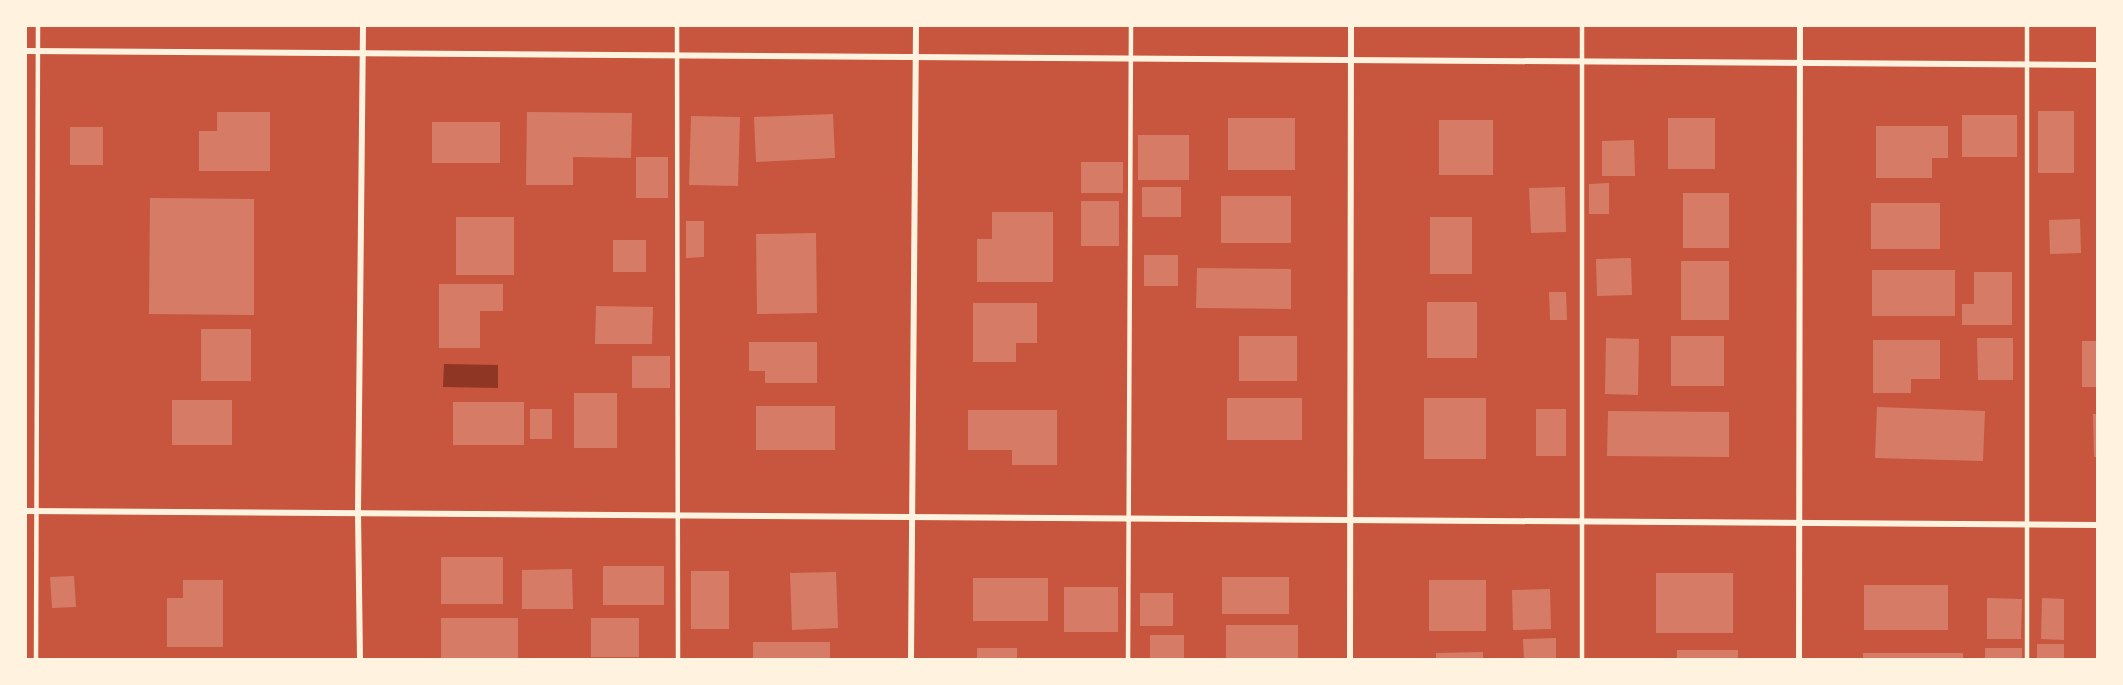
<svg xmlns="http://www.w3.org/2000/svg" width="2123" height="685" viewBox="0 0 2123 685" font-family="Quicksand,sans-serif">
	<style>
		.water { fill: #8f3625 }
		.building { fill: #d67c66 }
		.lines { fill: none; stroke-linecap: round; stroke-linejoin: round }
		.service { stroke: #fff3e0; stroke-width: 4.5 }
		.minor { stroke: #fff3e0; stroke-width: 6 }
	</style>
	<rect width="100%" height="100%" fill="#c8553d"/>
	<polygon class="water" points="444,364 498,365 498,388 443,387"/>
	<g class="building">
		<rect x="2038" y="111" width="36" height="62"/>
		<polygon points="217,112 270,112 270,171 199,171 199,131 217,131"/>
		<polygon points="527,112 632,113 631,158 573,157 573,185 526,185"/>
		<polygon points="833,114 835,158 756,162 754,117"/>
		<rect x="1962" y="115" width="55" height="42"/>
		<polygon points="691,116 740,117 738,186 689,185"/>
		<rect x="1228" y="118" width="67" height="52"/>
		<rect x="1668" y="118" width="47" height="51"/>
		<rect x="1439" y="120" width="54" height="55"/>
		<rect x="432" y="122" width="68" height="41"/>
		<polygon points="1876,126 1948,126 1948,158 1932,158 1932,178 1876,178"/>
		<rect x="70" y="127" width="33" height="38"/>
		<rect x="1138" y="135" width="51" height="45"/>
		<polygon points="1634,140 1635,176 1602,176 1602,141"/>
		<rect x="636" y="157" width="32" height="41"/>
		<rect x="1081" y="162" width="42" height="31"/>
		<polygon points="1609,183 1609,214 1589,214 1589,184"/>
		<rect x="1142" y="187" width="39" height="30"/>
		<polygon points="1565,187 1566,232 1531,233 1529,188"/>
		<rect x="1683" y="193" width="46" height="55"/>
		<rect x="1221" y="196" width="70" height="47"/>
		<polygon points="150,198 254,199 254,315 149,314"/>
		<rect x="1081" y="201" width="38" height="45"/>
		<rect x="1871" y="203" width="69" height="46"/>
		<polygon points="992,212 1053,212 1053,282 977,282 977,239 992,239"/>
		<rect x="456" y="217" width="58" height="58"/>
		<rect x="1430" y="217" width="42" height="57"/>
		<polygon points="2080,219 2081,253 2050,254 2049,220"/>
		<polygon points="686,221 704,221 704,257 686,258"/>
		<polygon points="816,233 817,313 757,314 756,234"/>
		<rect x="613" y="240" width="33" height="32"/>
		<rect x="1144" y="255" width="34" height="31"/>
		<polygon points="1631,258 1632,295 1597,296 1596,259"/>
		<rect x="1681" y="261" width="48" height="59"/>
		<polygon points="1197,268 1291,269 1291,309 1196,308"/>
		<rect x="1872" y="270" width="83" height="46"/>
		<polygon points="1974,272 2012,272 2012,325 1962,325 1962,304 1974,304"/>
		<polygon points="439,284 503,284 503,311 480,311 480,348 439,348"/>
		<polygon points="1549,292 1566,292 1567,320 1550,320"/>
		<rect x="1427" y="302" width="50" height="56"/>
		<polygon points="973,303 1037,303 1037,343 1016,343 1016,362 973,362"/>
		<polygon points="596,306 653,307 652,344 595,344"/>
		<rect x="201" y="329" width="50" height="52"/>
		<rect x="1239" y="336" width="58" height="45"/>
		<rect x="1671" y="336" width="53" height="50"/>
		<polygon points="1606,338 1639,339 1638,395 1605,394"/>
		<polygon points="1977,338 2013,338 2013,380 1978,380"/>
		<polygon points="1873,340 1940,340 1940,379 1911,379 1911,393 1873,393"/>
		<rect x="2082" y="341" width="16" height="46"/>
		<polygon points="749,342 817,342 817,383 765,383 765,371 749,371"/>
		<rect x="632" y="356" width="38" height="32"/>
		<rect x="574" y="393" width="43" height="55"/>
		<rect x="1227" y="398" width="75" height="42"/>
		<rect x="1424" y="398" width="62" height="61"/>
		<rect x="172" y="400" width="60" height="45"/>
		<rect x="453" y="402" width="71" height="43"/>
		<rect x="756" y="406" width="79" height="44"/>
		<polygon points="1877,407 1985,411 1983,461 1875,458"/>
		<rect x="530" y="409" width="22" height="30"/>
		<rect x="1536" y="409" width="30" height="47"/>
		<polygon points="968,410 1057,410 1057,465 1012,465 1012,450 968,450"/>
		<polygon points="1608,411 1729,412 1729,457 1607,456"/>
		<polygon points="2093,414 2098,414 2098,457 2094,457"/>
		<rect x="441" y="557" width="62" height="47"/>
		<rect x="603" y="566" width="61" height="39"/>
		<polygon points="572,569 573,609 522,609 522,570"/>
		<rect x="691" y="571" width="38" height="58"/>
		<polygon points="836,572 838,628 792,630 790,573"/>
		<rect x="1656" y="573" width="77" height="60"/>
		<polygon points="74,576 76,607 52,608 50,577"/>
		<rect x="1222" y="577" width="67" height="37"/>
		<rect x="973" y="578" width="75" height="43"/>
		<polygon points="183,580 223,580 223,647 167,647 167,598 183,598"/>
		<rect x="1429" y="580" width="57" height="51"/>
		<rect x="1864" y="585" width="84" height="45"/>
		<rect x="1064" y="587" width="54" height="45"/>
		<polygon points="1550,589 1551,629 1513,630 1512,590"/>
		<rect x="1140" y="593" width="33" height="33"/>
		<polygon points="1987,598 2022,599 2021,639 1987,639"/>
		<polygon points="2042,598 2064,599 2064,640 2041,639"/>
		<rect x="441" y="618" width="77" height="42"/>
		<rect x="591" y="618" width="48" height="39"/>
		<rect x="1226" y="625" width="72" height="35"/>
		<rect x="1150" y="635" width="34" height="25"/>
		<polygon points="1556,638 1556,660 1524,660 1523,639"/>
		<rect x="753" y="642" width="77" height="18"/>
		<rect x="2037" y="644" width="27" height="16"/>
		<rect x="977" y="648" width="40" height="12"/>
		<rect x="1985" y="648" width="37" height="12"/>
		<rect x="1677" y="650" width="61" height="10"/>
		<polygon points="1483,652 1483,660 1436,660 1436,653"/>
		<rect x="1863" y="653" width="100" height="7"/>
	</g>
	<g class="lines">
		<g class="service">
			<polyline points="677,26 678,660"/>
			<polyline points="36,660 38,26"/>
			<polyline points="1128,660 1131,26"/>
			<polyline points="1582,660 1582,26"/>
			<polyline points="2027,660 2027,26"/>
		</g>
		<g class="minor">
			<polyline points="26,51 2098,65"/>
			<polyline points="26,511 2098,525"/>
			<polyline points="360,660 358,513 363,26"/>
			<polyline points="911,660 916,26"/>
			<polyline points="1350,660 1351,26"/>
			<polyline points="1799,660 1800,26"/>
		</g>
	</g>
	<rect width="2123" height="685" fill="none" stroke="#fff3e0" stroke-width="54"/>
</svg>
